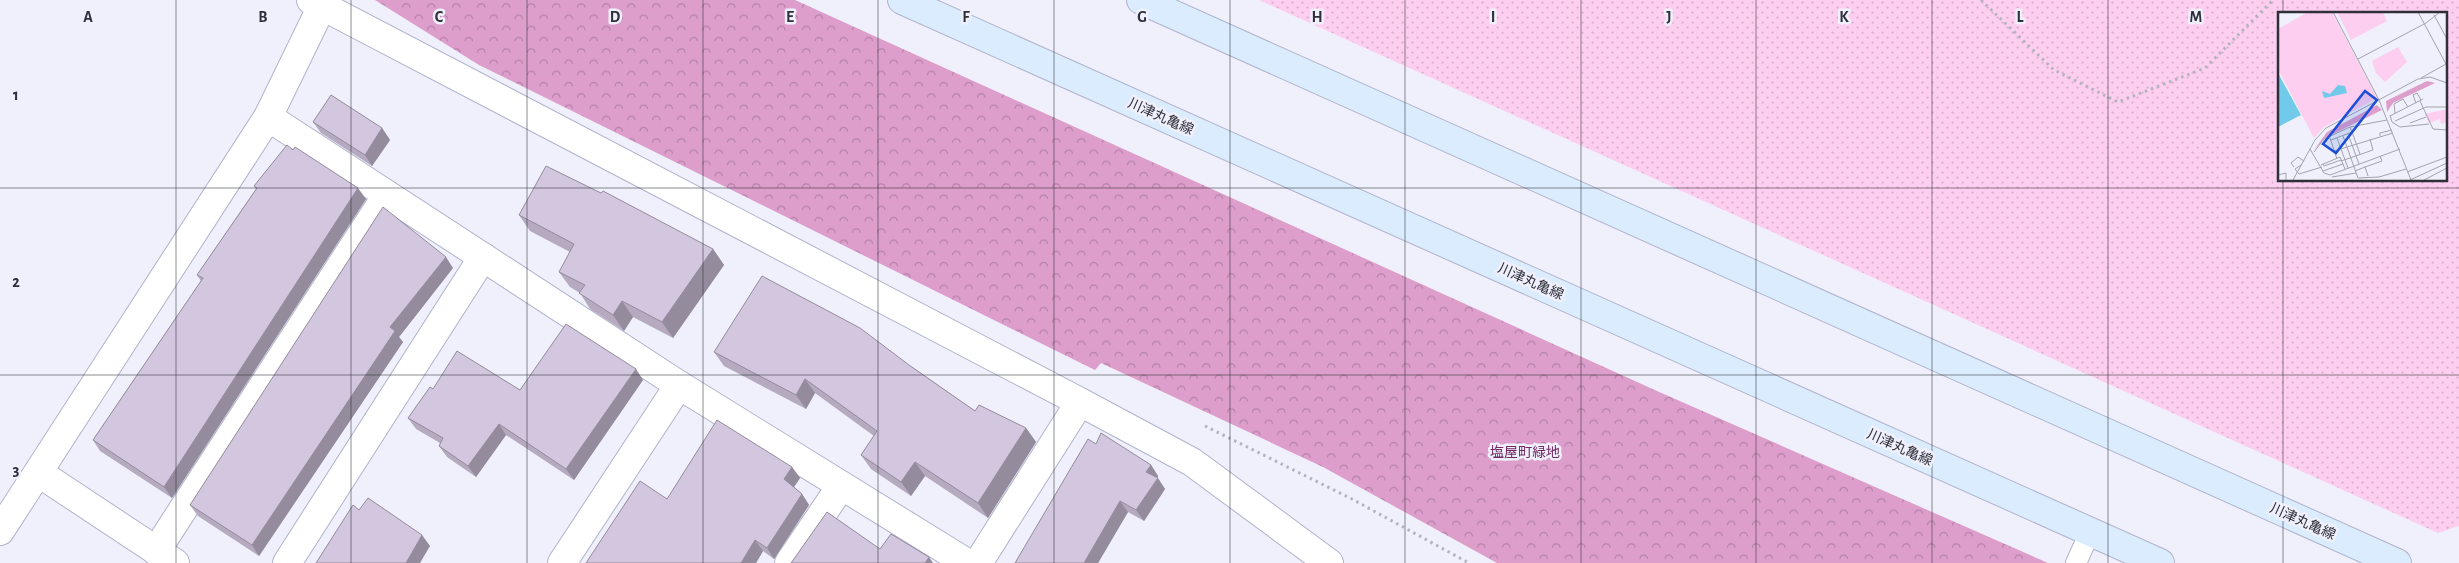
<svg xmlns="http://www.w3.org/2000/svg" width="2459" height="563" viewBox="0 0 2459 563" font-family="'Alegreya Sans','Noto Sans JP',sans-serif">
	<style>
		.grass { fill: url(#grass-dots); fill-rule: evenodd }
		.forest { fill: url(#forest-crowns) }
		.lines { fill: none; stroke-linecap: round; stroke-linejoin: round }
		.service-casing { stroke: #b0b3cc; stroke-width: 22 }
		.minor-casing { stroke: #b0b3cc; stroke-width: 30 }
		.secondary-casing { stroke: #b0b3cc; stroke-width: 30 }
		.path { stroke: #b3b4bf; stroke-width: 3; stroke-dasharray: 2.5 4; stroke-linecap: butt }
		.service { stroke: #fff; stroke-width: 20 }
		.minor { stroke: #fff; stroke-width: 28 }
		.secondary { stroke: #daecfe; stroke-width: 28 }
		.wall { fill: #b5aac0 }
		.shaded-wall { fill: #948b9c }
		.building { fill: #d3c6df; stroke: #948b9c }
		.grid { fill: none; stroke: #2e2f39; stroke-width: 1; stroke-opacity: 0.55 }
		.labels { text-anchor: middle; stroke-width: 5; stroke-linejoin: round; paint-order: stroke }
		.street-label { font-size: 14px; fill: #2e2f39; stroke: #eff0fb }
		.park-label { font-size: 14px; fill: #722962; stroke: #eff0fb }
		.inset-road { fill: none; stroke: #a2a3ad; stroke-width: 1 }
		.view { fill: #1d4ed8; fill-opacity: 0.15; stroke: #1d4ed8; stroke-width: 2.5 }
		.inset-edge { fill: none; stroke: #2e2f39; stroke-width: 2.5 }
		.grid-label { font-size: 16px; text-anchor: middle; font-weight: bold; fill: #2e2f39; stroke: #eff0fb; stroke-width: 5; stroke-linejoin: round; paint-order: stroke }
	</style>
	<defs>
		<pattern id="grass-dots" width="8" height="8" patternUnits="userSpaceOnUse" patternTransform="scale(1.25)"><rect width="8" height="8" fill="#fdceef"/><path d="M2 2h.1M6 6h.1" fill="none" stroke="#d9b1ce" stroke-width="1.8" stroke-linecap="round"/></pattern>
		<pattern id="forest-crowns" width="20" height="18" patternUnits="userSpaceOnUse" patternTransform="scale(1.25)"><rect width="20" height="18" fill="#dd9ecc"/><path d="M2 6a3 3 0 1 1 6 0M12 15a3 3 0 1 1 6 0" fill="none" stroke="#b481a7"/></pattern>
	</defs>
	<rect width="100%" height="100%" fill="#eff0fb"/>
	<path class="grass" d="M1259,0H2459V526L2438,533ZM2279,14H2445V180H2279Z"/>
	<polygon class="forest" points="375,0 795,0 1657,391 2048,563 1497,563 1323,467 1101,363 1095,370 479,65"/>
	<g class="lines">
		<g class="service-casing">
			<polyline id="service" points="2076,563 2090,532"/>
		</g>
		<g class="minor-casing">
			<g id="minor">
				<polyline points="311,0 1080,402 978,563"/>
				<polyline points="268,117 679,385 967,563"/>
				<polyline points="1080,402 1192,462 1329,563"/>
				<polyline points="39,473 175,563"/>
				<polyline points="0,531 268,117 322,6"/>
				<polyline points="156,551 387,195"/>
				<polyline points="287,563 483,257"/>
				<polyline points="562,563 679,385"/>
				<polyline points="789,563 841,486"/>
			</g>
		</g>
		<g class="secondary-casing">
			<g id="secondary">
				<polyline points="902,0 2160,563"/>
				<polyline points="1141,0 2397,563"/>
			</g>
		</g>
		<g class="path">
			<polyline points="1981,0 2054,70 2118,102 2205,68 2273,0"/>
			<polyline points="1205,426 1350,498 1469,563"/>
		</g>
		<use href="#service" class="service"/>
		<use href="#minor" class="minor"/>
		<use href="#secondary" class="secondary"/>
	</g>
	<g class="wall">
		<polygon points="313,122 382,128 390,140 372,166 321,133"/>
		<polygon points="293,150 366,199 172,498 100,451 93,440 201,281 197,275 256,189 254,186"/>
		<polygon points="519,215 713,249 724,265 673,338 633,317 624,331 590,309 580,293 570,287 559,272 570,252 530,231"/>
		<polygon points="453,268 399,337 403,342 259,556 198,516 190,505"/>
		<polygon points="714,352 909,365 975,411 1026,428 1036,442 988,518 925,476 911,496 871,469 861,455 874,436 815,393 806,409 724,366"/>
		<polygon points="643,380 574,480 506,435 476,477 447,457 439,446 440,443 416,429 408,418 433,389 520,390"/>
		<polygon points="1096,444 1151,465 1158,476 1157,478 1165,489 1144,521 1128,512 1098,563 1015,563"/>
		<polygon points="792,467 800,478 794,487 802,494 809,505 774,559 763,551 756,563 586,563 667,499"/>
	</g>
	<g class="shaded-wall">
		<polygon points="382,128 390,140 372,166 365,155"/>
		<polygon points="358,188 366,199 172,498 164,487"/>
		<polygon points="713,249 724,265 673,338 662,322"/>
		<polygon points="446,257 453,268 399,337 403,342 259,556 252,545 390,327"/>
		<polygon points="622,301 633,317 624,331 613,315"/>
		<polygon points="636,369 643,380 574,480 566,469"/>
		<polygon points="805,379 815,393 806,409 796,395"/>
		<polygon points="499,424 506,435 476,477 468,466"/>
		<polygon points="1026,428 1036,442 988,518 978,503"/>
		<polygon points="915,462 925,476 911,496 901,482"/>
		<polygon points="1151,465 1158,476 1154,483 1146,472"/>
		<polygon points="792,467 800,478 792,490 784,479"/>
		<polygon points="1158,478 1165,489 1144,521 1136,510"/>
		<polygon points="802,494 809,505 774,559 767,548"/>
		<polygon points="1120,501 1128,512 1098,563 1083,563"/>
		<polygon points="422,535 430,546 420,563 406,563"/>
		<polygon points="755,540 763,551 756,563 741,563"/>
		<polygon points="929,557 933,563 925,563"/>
	</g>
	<g class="building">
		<polygon points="331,95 382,128 365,155 313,122"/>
		<polygon points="287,145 293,150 295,147 358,188 164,487 93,440 203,278 197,275 257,188 254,186"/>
		<polygon points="546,166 601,193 603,191 713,249 662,322 622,301 613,315 579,293 585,285 559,272 574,244 519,215"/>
		<polygon points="383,207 446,257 390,327 395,331 252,545 190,505"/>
		<polygon points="762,276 860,328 909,365 975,411 979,405 1026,428 978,503 915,462 901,482 861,455 877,431 805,379 796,395 714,352"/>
		<polygon points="566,324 636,369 566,469 499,424 468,466 439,446 443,438 408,418 430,387 433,389 457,351 520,390"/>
		<polygon points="717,420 792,467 784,479 802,494 767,548 755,540 741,563 586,563 640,481 667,499"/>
		<polygon points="1101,433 1151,465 1146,472 1158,478 1136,510 1120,501 1084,563 1015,563 1088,439 1096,444"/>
		<polygon points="368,498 422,535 406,563 316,563 353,505 359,510"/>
		<polygon points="827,512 880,549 891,534 929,557 925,563 791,563"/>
	</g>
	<path class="grid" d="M176,0V563M351,0V563M527,0V563M703,0V563M878,0V563M1054,0V563M1230,0V563M1405,0V563M1581,0V563M1756,0V563M1932,0V563M2108,0V563M2283,0V14M2283,180V563M0,188H2459M0,375H2459"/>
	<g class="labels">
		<g class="street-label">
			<text transform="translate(1161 116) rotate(24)" y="5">川津丸亀線</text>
			<text transform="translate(1531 281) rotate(24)" y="5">川津丸亀線</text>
			<text transform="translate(1900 447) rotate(24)" y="5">川津丸亀線</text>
			<text transform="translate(2303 521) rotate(24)" y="5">川津丸亀線</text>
		</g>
		<g class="park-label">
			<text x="1525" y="457">塩屋町緑地</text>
		</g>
	</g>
	<g transform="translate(2278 12)">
		<rect width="169" height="169" fill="#eff0fb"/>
		<path d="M30,0H54L99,86L46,115L36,126L0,57V17ZM59,0H105L109,9L73,28ZM120,35L129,50L107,70L98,61L94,49Z" fill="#fdceef"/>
		<path d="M149,69L157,71L115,91L109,100L108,89ZM99,93L104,98L47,126L36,138L49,120Z" fill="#dd9ecc"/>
		<path d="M169,97V110L163,112L162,107L151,111L147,102Z" fill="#fdceef"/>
		<path d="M0,61L23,103L0,115ZM60,73L67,74L69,81L46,86L44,79L52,82Z" fill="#71cae9"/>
		<path class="inset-road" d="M55,0L101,88L133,168M140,0L169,54M156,3L169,27M80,47L148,11L162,0M143,66L168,52M142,89L155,117L169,118M138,91L135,83L139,81L143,88M117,101L116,92L125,87L130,95M112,103L114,110L122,115L151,112M112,104L145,87M117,109L148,95H169M132,111L148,105M72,115L109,108M70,122L81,152M65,124L80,166L101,165L128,157M102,124V121L114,118M52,126L59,147M59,126L70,156M53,128L74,120L82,142M32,137L46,161L52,163L122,137M56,139L115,121M36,140L46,127L72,115L74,120M63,149L95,138L92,127M45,152L46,154L63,148M23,153L17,157L21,162L44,155M43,153L62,145L67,157M16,155L13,151L20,145L26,149M87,155L104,149L102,144M45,159L65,152M77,159L87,155L90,164M129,160L169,145M0,163L8,161V168M54,165L78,161M15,168L37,128L48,116L140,67L152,65L169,71M132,168L169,151M146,168L169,156"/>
		<path class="view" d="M87,79L99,88L58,141L45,132Z"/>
		<rect width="169" height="169" class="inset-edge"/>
	</g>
	<g class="grid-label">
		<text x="88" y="22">A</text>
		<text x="263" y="22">B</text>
		<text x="439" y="22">C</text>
		<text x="615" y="22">D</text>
		<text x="790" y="22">E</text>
		<text x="966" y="22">F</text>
		<text x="1142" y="22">G</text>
		<text x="1317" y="22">H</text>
		<text x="1493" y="22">I</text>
		<text x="1669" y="22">J</text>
		<text x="1844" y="22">K</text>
		<text x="2020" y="22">L</text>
		<text x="2196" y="22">M</text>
		<text x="16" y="100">1</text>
		<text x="16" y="287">2</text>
		<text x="16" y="475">3</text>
	</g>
</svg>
